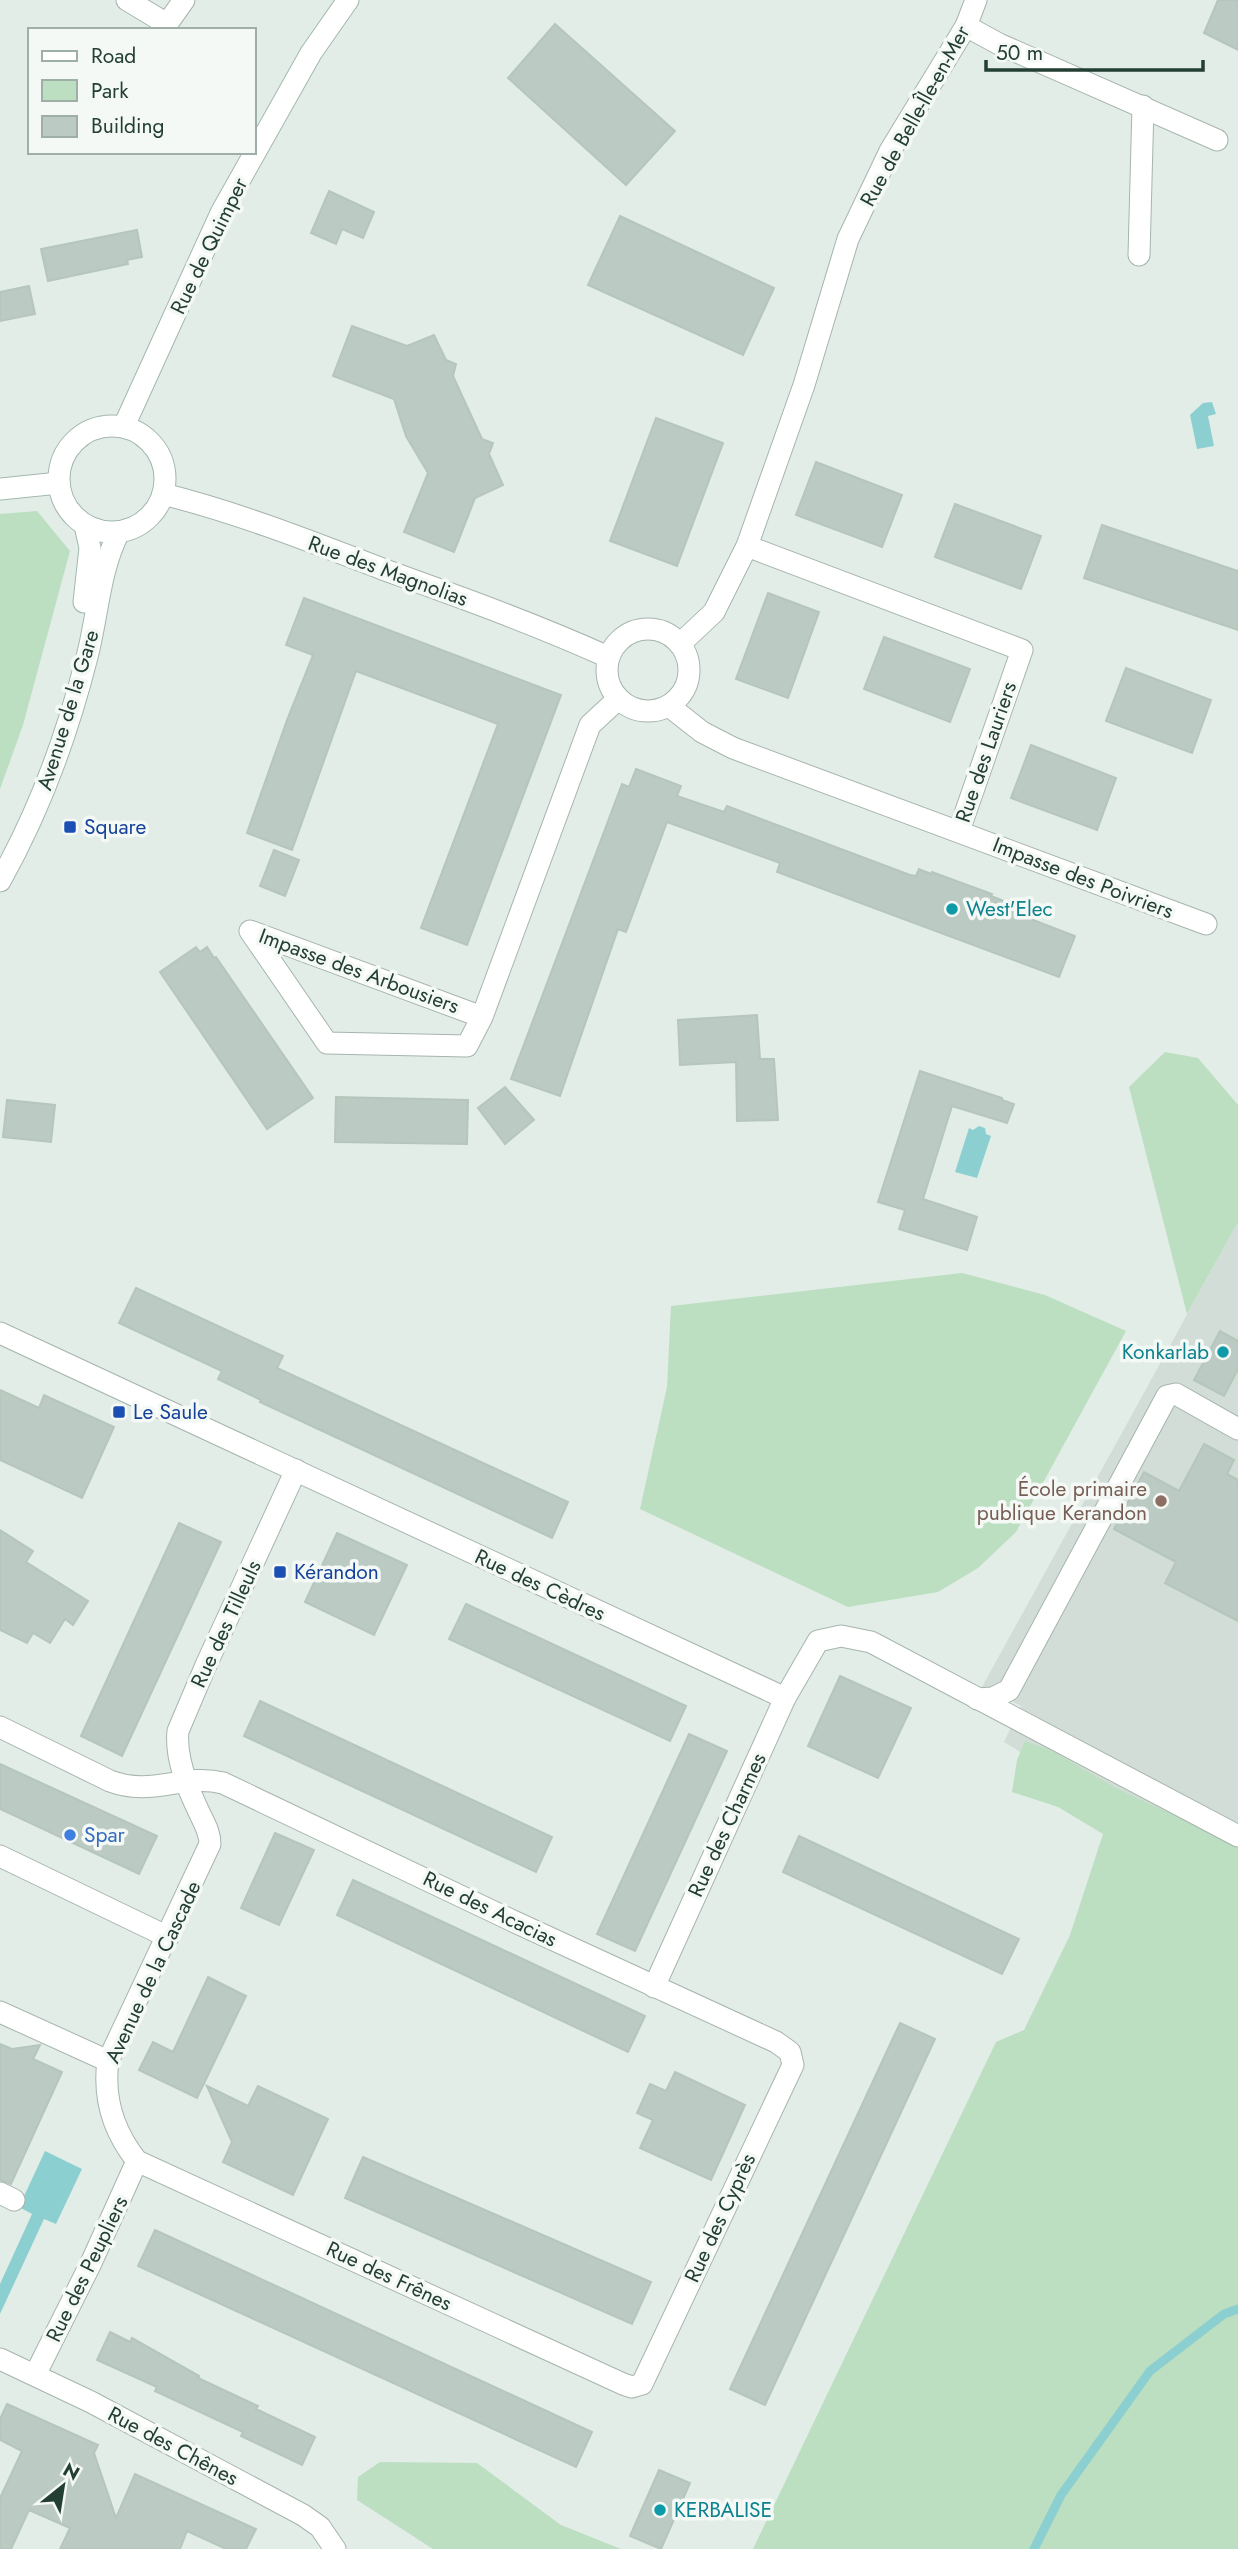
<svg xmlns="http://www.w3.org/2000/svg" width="1238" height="2549" viewBox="0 0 1238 2549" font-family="Jost,sans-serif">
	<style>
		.built { fill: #d1ddd6 }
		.green { fill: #bcdec1 }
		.water { fill: #8ccfd1 }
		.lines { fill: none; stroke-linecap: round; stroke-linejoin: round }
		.stream { stroke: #8ccfd1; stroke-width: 9 }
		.building { fill: #bbcac3; stroke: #b5c6bd; stroke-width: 2 }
		.street-casing { stroke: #a6b5ad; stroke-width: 23 }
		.secondary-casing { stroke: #a1b8ae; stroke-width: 23 }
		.street { stroke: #fff; stroke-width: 21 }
		.secondary { stroke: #fff; stroke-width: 21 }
		.transit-dot { fill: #1a4fb4; stroke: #f4f9f6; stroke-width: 2.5 }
		.culture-dot { fill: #0f9aa8; stroke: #f4f9f6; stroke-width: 2.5 }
		.education-dot { fill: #8d6e63; stroke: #f4f9f6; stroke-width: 2.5 }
		.shop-dot { fill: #3f7fe0; stroke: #f4f9f6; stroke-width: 2.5 }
		.labels { text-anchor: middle; stroke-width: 7; stroke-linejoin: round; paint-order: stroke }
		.street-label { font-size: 21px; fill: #233e33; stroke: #f4f9f6 }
		.transit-label { font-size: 21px; fill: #164399; stroke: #f4f9f6; text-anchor: start }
		.culture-label { font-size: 21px; fill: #0d838f; stroke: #f4f9f6; text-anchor: start }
		.education-label { font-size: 21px; fill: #785e54; stroke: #f4f9f6; text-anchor: end }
		.shop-label { font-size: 21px; fill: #366cbe; stroke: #f4f9f6; text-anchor: start }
	</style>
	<rect width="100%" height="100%" fill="#e3ede7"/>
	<polygon class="built" points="1238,1222 1238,1880 1168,1843 1004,1742 1021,1706 982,1687"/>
	<g class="green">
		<polygon points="37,511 70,551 23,725 0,789 0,514"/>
		<polygon points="1165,1052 1198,1058 1238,1105 1238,1222 1187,1314 1129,1087"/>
		<polygon points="962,1273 1045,1295 1126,1331 1016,1532 978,1568 938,1592 848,1607 640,1509 667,1387 671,1306"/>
		<polygon points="1025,1741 1050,1750 1118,1789 1238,1845 1238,2549 753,2549 996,2042 1024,2030 1070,1935 1103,1834 1058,1807 1012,1792 1017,1760"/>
		<polygon points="380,2462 477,2463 561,2525 621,2549 433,2549 357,2500 358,2477"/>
	</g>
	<g class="water">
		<polygon points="1212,402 1216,414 1208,416 1214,446 1197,449 1190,415 1203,403"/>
		<polygon points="979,1126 985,1128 986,1134 991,1136 977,1178 955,1172 969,1128 973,1130"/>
		<polygon points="45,2151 82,2169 56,2224 44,2219 0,2314 0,2284 32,2214 19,2207"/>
	</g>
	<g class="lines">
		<polyline class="stream" points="1034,2549 1061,2495 1150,2371 1224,2314 1238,2309"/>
	</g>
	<g class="building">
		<polygon points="1218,0 1238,0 1238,50 1204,33"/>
		<polygon points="555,24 675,131 626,185 508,78"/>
		<polygon points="329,191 374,212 363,238 342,229 336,244 311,233"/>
		<polygon points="620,216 774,288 743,355 588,285"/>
		<polygon points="137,230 142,257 127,260 128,264 48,281 41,249"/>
		<polygon points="29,286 35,314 0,321 0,292"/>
		<polygon points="352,326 407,346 434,335 446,360 456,364 453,376 482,439 493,443 489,454 503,485 475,498 454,552 404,532 428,473 406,436 394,399 333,376"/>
		<polygon points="656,418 723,443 677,566 610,541"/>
		<polygon points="816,462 902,495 882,547 796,515"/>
		<polygon points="955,504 1041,536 1021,589 935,557"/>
		<polygon points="1102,525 1238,571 1238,630 1084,578"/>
		<polygon points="768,593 819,612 788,698 736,679"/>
		<polygon points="304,598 561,695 467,945 421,928 498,724 356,671 292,850 247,833 287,720 313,655 286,645"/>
		<polygon points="884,637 970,669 950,722 864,689"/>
		<polygon points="1126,668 1211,700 1192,753 1106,721"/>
		<polygon points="1031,745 1116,778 1097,830 1011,798"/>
		<polygon points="636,769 681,786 677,796 724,812 727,806 910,875 916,876 919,869 931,874 932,872 992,894 991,896 1004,901 1002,908 1075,936 1059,977 777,872 780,863 667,822 626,932 618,929 560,1096 511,1079 622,784 629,787"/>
		<polygon points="274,850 299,860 285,896 260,886"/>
		<polygon points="196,947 200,952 207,947 214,958 216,957 313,1098 267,1129 160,972"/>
		<polygon points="757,1015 760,1059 774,1059 778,1120 737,1121 736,1062 680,1065 678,1020"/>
		<polygon points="920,1071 1002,1098 1002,1100 1014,1104 1007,1123 952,1106 923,1199 977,1217 967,1250 899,1229 905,1210 878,1202"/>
		<polygon points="505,1087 534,1120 505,1144 478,1108"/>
		<polygon points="336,1097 468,1100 467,1144 335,1142"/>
		<polygon points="7,1100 55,1105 51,1142 3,1137"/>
		<polygon points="136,1288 283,1356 277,1368 568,1502 552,1538 260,1402 261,1400 218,1379 222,1371 119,1323"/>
		<polygon points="1220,1331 1238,1341 1238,1369 1224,1396 1194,1380"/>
		<polygon points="0,1390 39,1408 44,1395 114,1427 82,1498 0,1460"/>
		<polygon points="1204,1444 1234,1460 1227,1474 1238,1480 1238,1621 1165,1583 1176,1562 1114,1529 1144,1472 1179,1491"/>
		<polygon points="179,1523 221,1542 122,1756 81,1736"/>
		<polygon points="0,1530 33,1551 26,1562 88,1601 73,1625 65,1619 50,1643 33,1633 27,1643 0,1630"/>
		<polygon points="337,1533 407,1565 374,1635 305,1602"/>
		<polygon points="466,1604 686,1706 670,1741 449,1639"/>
		<polygon points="840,1676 911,1708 878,1778 808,1746"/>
		<polygon points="260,1701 552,1837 536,1872 244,1736"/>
		<polygon points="689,1734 727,1751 635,1951 597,1934"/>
		<polygon points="0,1764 157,1836 139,1874 0,1809"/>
		<polygon points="275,1833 314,1850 279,1925 241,1908"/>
		<polygon points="799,1836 1019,1939 1002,1974 783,1872"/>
		<polygon points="353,1880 645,2016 628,2052 337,1915"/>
		<polygon points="208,1977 246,1996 197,2098 139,2070 153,2042 173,2052"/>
		<polygon points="900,2023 935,2039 765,2405 730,2389"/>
		<polygon points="0,2044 12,2049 40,2045 33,2059 62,2072 11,2184 0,2180"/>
		<polygon points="675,2072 745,2105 711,2180 640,2148 653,2120 637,2113 650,2084 666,2091"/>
		<polygon points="207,2086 248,2106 258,2086 328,2119 293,2195 223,2162 232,2142"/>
		<polygon points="363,2157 651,2282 632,2324 345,2198"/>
		<polygon points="155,2230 592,2432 576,2467 138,2266"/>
		<polygon points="110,2332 130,2342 132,2338 199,2376 198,2378 258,2406 256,2409 315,2437 302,2465 241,2436 243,2432 155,2391 157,2387 97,2360"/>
		<polygon points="7,2404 98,2445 94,2453 116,2518 135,2474 256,2529 246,2549 226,2549 187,2531 180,2549 60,2549 70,2528 29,2510 11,2549 0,2549 0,2498 22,2451 0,2440 0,2419"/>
		<polygon points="659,2470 690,2483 661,2549 630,2536"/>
	</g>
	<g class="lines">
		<g class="street-casing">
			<g id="street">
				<polyline points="127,0 167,24 184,0"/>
				<polyline points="966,26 999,44 1217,140"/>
				<polyline points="1139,255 1143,106"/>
				<path d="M163,494C239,513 312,542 385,570C460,597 535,624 608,657"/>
				<polyline points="747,546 1022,650 959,831"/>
				<circle cx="648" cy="670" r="41"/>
				<polyline points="680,644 714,612 747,546 804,385 848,239 890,151 966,26 976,0"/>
				<polyline points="669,706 702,732 733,748 1206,924"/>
				<polyline points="482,1017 250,931 327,1043 467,1046 482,1017 590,725 618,699"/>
				<polyline points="0,1333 785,1698"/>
				<polyline points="977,1699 993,1698 1009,1690 1167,1396 1176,1394 1238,1429"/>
				<path d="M0,1727L110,1781C152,1797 183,1773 223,1783L515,1922L776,2042L790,2052L793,2065L642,2384L632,2387L623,2384L137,2161C113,2131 103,2099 108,2061L210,1844C210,1832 204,1823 199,1812C188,1789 175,1758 178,1731L206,1665L296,1470"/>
				<polyline points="0,1856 168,1937"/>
				<polyline points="654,1987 785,1698 818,1641 841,1636 871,1642 1238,1836"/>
				<polyline points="0,2012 108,2061"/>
				<polyline points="0,2193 14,2200"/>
				<polyline points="0,2359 91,2402 303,2515 320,2527 335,2549"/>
				<polyline points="35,2375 91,2263 137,2161"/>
			</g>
		</g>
		<g class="secondary-casing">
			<g id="secondary">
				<polyline points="124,426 221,213 311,53 348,0"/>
				<circle cx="112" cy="479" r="53"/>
				<polyline points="0,489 59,483"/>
				<polyline points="84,602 90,548 85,525"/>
				<path d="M0,881C40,810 67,736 87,657C98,615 99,571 119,532"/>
			</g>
		</g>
		<use href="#street" class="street"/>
		<use href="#secondary" class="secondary"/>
	</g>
	<g class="transit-dot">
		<rect x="63" y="820" width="14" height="14" rx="3.5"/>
		<rect x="112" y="1405" width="14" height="14" rx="3.5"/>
		<rect x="273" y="1565" width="14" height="14" rx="3.5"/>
	</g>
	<g class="culture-dot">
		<circle cx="952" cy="909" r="7"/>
		<circle cx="1223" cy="1352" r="7"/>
		<circle cx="660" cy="2510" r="7"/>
	</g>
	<circle class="education-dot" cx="1161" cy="1501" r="7"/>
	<circle class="shop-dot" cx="70" cy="1835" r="7"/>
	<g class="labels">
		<g class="street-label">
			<text transform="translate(915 116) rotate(-61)" y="7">Rue de Belle-Île-en-Mer</text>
			<text transform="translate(209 246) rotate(-64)" y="7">Rue de Quimper</text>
			<text transform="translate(388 571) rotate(20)" y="7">Rue des Magnolias</text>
			<text transform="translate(68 710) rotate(-73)" y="7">Avenue de la Gare</text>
			<text transform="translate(986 752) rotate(-71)" y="7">Rue des Lauriers</text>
			<text transform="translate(1083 878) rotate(21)" y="7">Impasse des Poivriers</text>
			<text transform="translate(359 971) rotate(20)" y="7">Impasse des Arbousiers</text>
			<text transform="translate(540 1585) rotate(25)" y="7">Rue des Cèdres</text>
			<text transform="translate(226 1624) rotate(-65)" y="7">Rue des Tilleuls</text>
			<text transform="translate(727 1825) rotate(-65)" y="7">Rue des Charmes</text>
			<text transform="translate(490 1909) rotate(26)" y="7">Rue des Acacias</text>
			<text transform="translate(153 1972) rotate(-65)" y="7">Avenue de la Cascade</text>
			<text transform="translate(720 2218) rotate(-65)" y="7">Rue des Cyprès</text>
			<text transform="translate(87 2269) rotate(-64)" y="7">Rue des Peupliers</text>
			<text transform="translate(389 2276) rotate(25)" y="7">Rue des Frênes</text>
			<text transform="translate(173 2446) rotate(28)" y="7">Rue des Chênes</text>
		</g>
		<g class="transit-label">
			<text x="84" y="834">Square</text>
			<text x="133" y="1419">Le Saule</text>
			<text x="294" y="1579">Kérandon</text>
		</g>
		<g class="culture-label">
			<text x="966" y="916">West'Elec</text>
			<text x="1209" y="1359" text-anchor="end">Konkarlab</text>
			<text x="674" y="2517">KERBALISE</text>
		</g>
		<g class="education-label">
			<text x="1147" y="1496">École primaire<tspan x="1147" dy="24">publique Kerandon</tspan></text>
		</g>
		<g class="shop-label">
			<text x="84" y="1842">Spar</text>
		</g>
	</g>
	<rect x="28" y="28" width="228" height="126" fill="#f4f9f6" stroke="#a0aea8" stroke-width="2"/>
	<rect x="42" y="51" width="35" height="10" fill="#ffffff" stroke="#a0aea8" stroke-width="2"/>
	<text x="91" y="63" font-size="21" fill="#233e33">Road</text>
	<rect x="42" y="80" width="35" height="21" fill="#bcdec1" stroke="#a0aea8" stroke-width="2"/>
	<text x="91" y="98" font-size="21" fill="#233e33">Park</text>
	<rect x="42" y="116" width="35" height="21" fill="#bbcac3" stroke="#a0aea8" stroke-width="2"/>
	<text x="91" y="133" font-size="21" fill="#233e33">Building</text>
	<g transform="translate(63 2486) rotate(30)" stroke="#f4f9f6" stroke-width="5" paint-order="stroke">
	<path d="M0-5L12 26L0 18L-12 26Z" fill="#233e33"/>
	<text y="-10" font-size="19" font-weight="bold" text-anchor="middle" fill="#233e33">N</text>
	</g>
	<path d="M986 60v10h217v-10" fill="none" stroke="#233e33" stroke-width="3.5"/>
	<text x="996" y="60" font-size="21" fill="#233e33" stroke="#f4f9f6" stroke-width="5" paint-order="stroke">50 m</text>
</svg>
